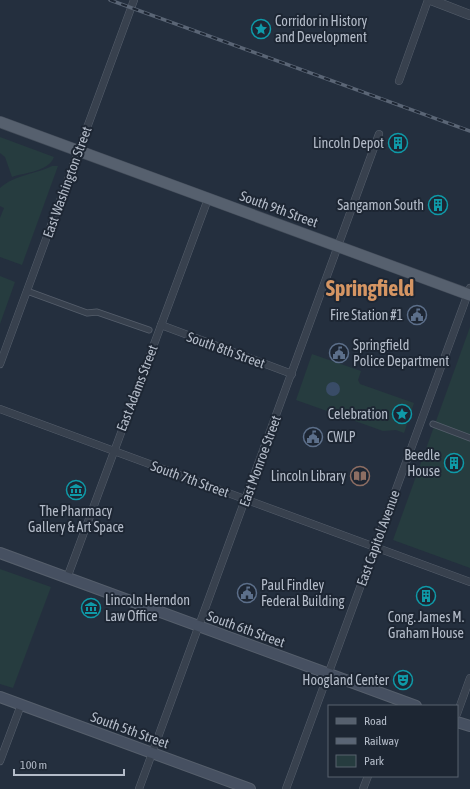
<svg xmlns="http://www.w3.org/2000/svg" width="470" height="789" viewBox="0 0 470 789" font-family="'Asap Condensed',sans-serif">
	<style>
		.green { fill: #263c3f }
		.water { fill: #394c67 }
		.lines { fill: none; stroke-linecap: round; stroke-linejoin: round }
		.pedestrian-casing { stroke: #565f6c; stroke-width: 7 }
		.minor-casing { stroke: #565f6c; stroke-width: 8 }
		.tertiary-casing { stroke: #565f6c; stroke-width: 10 }
		.secondary-casing { stroke: #565f6c; stroke-width: 12 }
		.primary-casing { stroke: #414a57; stroke-width: 12 }
		.pedestrian { stroke: #38414e; stroke-width: 5.5 }
		.minor { stroke: #38414e; stroke-width: 7 }
		.tertiary { stroke: #38414e; stroke-width: 9 }
		.secondary { stroke: #465061; stroke-width: 10 }
		.primary { stroke: #56606e; stroke-width: 11 }
		.rail-casing { stroke: #5a6575; stroke-width: 3.5 }
		.rail { stroke: #1d2633; stroke-width: 2; stroke-dasharray: 6; stroke-linecap: butt }
		.labels { text-anchor: middle; stroke-width: 4; stroke-linejoin: round; paint-order: stroke }
		.poi-label { font-size: 14px; fill: #b4bcc9; stroke: #1d2633; text-anchor: end }
		.street-label { font-size: 14px; fill: #b4bcc9; stroke: #1d2633 }
		.town-label { font-size: 22px; font-weight: bold; fill: #d59563; stroke: #1d2633 }
	</style>
	<rect width="100%" height="100%" fill="#242f3e"/>
	<g class="green">
		<path d="M0,137L54,157C48,172 26,172 12,177L5,157L0,153Z"/>
		<path d="M52,166H58L22,265L0,257V218L4,208L0,206V188C14,175 36,174 52,166Z"/>
		<polygon points="0,276 15,282 0,324"/>
		<polygon points="470,327 470,568 393,540"/>
		<polygon points="312,354 361,371 358,380 360,384 414,403 404,433 396,430 383,431 296,400"/>
		<polygon points="0,569 51,587 13,688 0,684"/>
	</g>
	<circle class="water" cx="333" cy="389" r="7"/>
	<g class="lines">
		<g class="pedestrian-casing">
			<g id="pedestrian">
				<polyline points="27,291 87,313 97,312 149,330"/>
				<polyline points="433,424 470,438"/>
			</g>
		</g>
		<g class="minor-casing">
			<g id="minor">
				<polyline points="399,81 428,0"/>
				<polyline points="161,325 292,374"/>
				<polyline points="0,364 134,0"/>
				<polyline points="0,409 470,582"/>
				<polyline points="67,578 208,199"/>
				<polyline points="457,714 470,678"/>
				<polyline points="0,761 21,705"/>
				<polyline points="139,789 379,134"/>
				<polyline points="286,789 470,288"/>
				<polyline points="363,789 368,776"/>
			</g>
		</g>
		<g class="tertiary-casing">
			<polyline id="tertiary" points="431,0 470,15"/>
		</g>
		<g class="secondary-casing">
			<g id="secondary">
				<polyline points="0,553 416,706"/>
				<polyline points="0,697 250,789"/>
				<polyline points="457,722 470,726"/>
			</g>
		</g>
		<g class="primary-casing">
			<polyline id="primary" points="0,122 470,295"/>
		</g>
		<use href="#pedestrian" class="pedestrian"/>
		<use href="#minor" class="minor"/>
		<use href="#tertiary" class="tertiary"/>
		<use href="#secondary" class="secondary"/>
		<use href="#primary" class="primary"/>
		<g class="rail-casing">
			<polyline id="rail" points="110,0 470,131"/>
		</g>
		<use href="#rail" class="rail"/>
	</g>
	<defs>
		<g id="sight-ring" transform="scale(1)"><circle r="9.5" fill="#1d2633" stroke="#0f9aa8" stroke-width="1.5"/><path d="M0-6L1.8-2.2L6-1.7L2.9 1.2L3.7 5.4L0 3.3L-3.7 5.4L-2.9 1.2L-6-1.7L-1.8-2.2Z" fill="#0f9aa8"/></g>
		<g id="building-ring" transform="scale(1)"><circle r="9.5" fill="#1d2633" stroke="#0f9aa8" stroke-width="1.5"/><path d="M-4-6H4V6H1V3H-1V6H-4ZM-2.5-4.3h1.7v1.8h-1.7ZM.8-4.3h1.7v1.8H.8ZM-2.5-1h1.7V.8h-1.7ZM.8-1h1.7V.8H.8Z" fill="#0f9aa8"/></g>
		<g id="civic-ring" transform="scale(1)"><circle r="9.5" fill="#1d2633" stroke="#5c6f8a" stroke-width="1.5"/><path d="M-.6-6.5H3V-4.5H.6V-3L4-1V1h2V6H-6V1h2V-1L-.6-3ZM-1.2 2.5V6h2.4V2.5Z" fill="#5c6f8a"/></g>
		<g id="library-ring" transform="scale(1)"><circle r="9.5" fill="#1d2633" stroke="#8d6e63" stroke-width="1.5"/><path d="M-6-4Q-3-5.5-.7-3.5V5Q-3 3-6 4ZM6-4Q3-5.5 .7-3.5V5Q3 3 6 4Z" fill="#8d6e63"/></g>
		<g id="museum-ring" transform="scale(1)"><circle r="9.5" fill="#1d2633" stroke="#0f9aa8" stroke-width="1.5"/><path d="M0-6L6-3V-2H-6V-3ZM-5-1h2V3h-2ZM-1-1h2V3h-2ZM3-1h2V3H3ZM-6 4H6V6H-6Z" fill="#0f9aa8"/></g>
		<g id="theatre-ring" transform="scale(1)"><circle r="9.5" fill="#1d2633" stroke="#0f9aa8" stroke-width="1.5"/><path d="M-5-5.5Q0-4 5-5.5V0Q5 5 0 6Q-5 5-5 0ZM-3.3-2.5H-1v1.5H-3.3ZM1-2.5H3.3v1.5H1ZM-2.8 1Q0 5.5 2.8 1Z" fill="#0f9aa8"/></g>
	</defs>
	<g fill-rule="evenodd">
		<use href="#sight-ring" x="261" y="29"/>
		<use href="#building-ring" x="398" y="143"/>
		<use href="#building-ring" x="438" y="205"/>
		<use href="#civic-ring" x="417" y="315"/>
		<use href="#civic-ring" x="339" y="353"/>
		<use href="#sight-ring" x="402" y="414"/>
		<use href="#civic-ring" x="313" y="437"/>
		<use href="#building-ring" x="454" y="463"/>
		<use href="#library-ring" x="360" y="476"/>
		<use href="#museum-ring" x="76" y="490"/>
		<use href="#civic-ring" x="247" y="593"/>
		<use href="#building-ring" x="426" y="596"/>
		<use href="#museum-ring" x="91" y="608"/>
		<use href="#theatre-ring" x="403" y="680"/>
	</g>
	<g class="labels">
		<g class="poi-label">
			<text x="275" y="26" text-anchor="start">Corridor in History<tspan x="275" dy="16">and Development</tspan></text>
			<text x="384" y="148">Lincoln Depot</text>
			<text x="424" y="210">Sangamon South</text>
			<text x="403" y="320">Fire Station #1</text>
			<text x="353" y="350" text-anchor="start">Springfield<tspan x="353" dy="16">Police Department</tspan></text>
			<text x="388" y="419">Celebration</text>
			<text x="327" y="442" text-anchor="start">CWLP</text>
			<text x="440" y="460">Beedle<tspan x="440" dy="16">House</tspan></text>
			<text x="346" y="481">Lincoln Library</text>
			<text x="76" y="516" text-anchor="middle">The Pharmacy<tspan x="76" dy="16">Gallery &amp; Art Space</tspan></text>
			<text x="261" y="590" text-anchor="start">Paul Findley<tspan x="261" dy="16">Federal Building</tspan></text>
			<text x="105" y="605" text-anchor="start">Lincoln Herndon<tspan x="105" dy="16">Law Office</tspan></text>
			<text x="426" y="622" text-anchor="middle">Cong. James M.<tspan x="426" dy="16">Graham House</tspan></text>
			<text x="389" y="685">Hoogland Center</text>
		</g>
		<g class="street-label">
			<text transform="translate(67 182) rotate(-70)" y="5">East Washington Street</text>
			<text transform="translate(279 209) rotate(20)" y="5">South 9th Street</text>
			<text transform="translate(226 350) rotate(20)" y="5">South 8th Street</text>
			<text transform="translate(137 388) rotate(-69)" y="5">East Adams Street</text>
			<text transform="translate(260 461) rotate(-70)" y="5">East Monroe Street</text>
			<text transform="translate(190 479) rotate(20)" y="5">South 7th Street</text>
			<text transform="translate(378 538) rotate(-70)" y="5">East Capitol Avenue</text>
			<text transform="translate(246 629) rotate(20)" y="5">South 6th Street</text>
			<text transform="translate(130 730) rotate(20)" y="5">South 5th Street</text>
		</g>
		<g class="town-label">
			<text x="370" y="296">Springfield</text>
		</g>
	</g>
	<rect x="328" y="705" width="130" height="72" fill="#1d2633" stroke="#59626f"/>
	<rect x="336" y="718" width="20" height="6" fill="#56606e" stroke="#59626f"/>
	<text x="364" y="725" font-size="12" fill="#b4bcc9">Road</text>
	<rect x="336" y="738" width="20" height="6" fill="#5a6575" stroke="#59626f"/>
	<text x="364" y="745" font-size="12" fill="#b4bcc9">Railway</text>
	<rect x="336" y="755" width="20" height="12" fill="#263c3f" stroke="#59626f"/>
	<text x="364" y="765" font-size="12" fill="#b4bcc9">Park</text>
	<path d="M14 769v6h110v-6" fill="none" stroke="#b4bcc9" stroke-width="2"/>
	<text x="20" y="769" font-size="12" fill="#b4bcc9" stroke="#1d2633" stroke-width="3" paint-order="stroke">100 m</text>
</svg>
